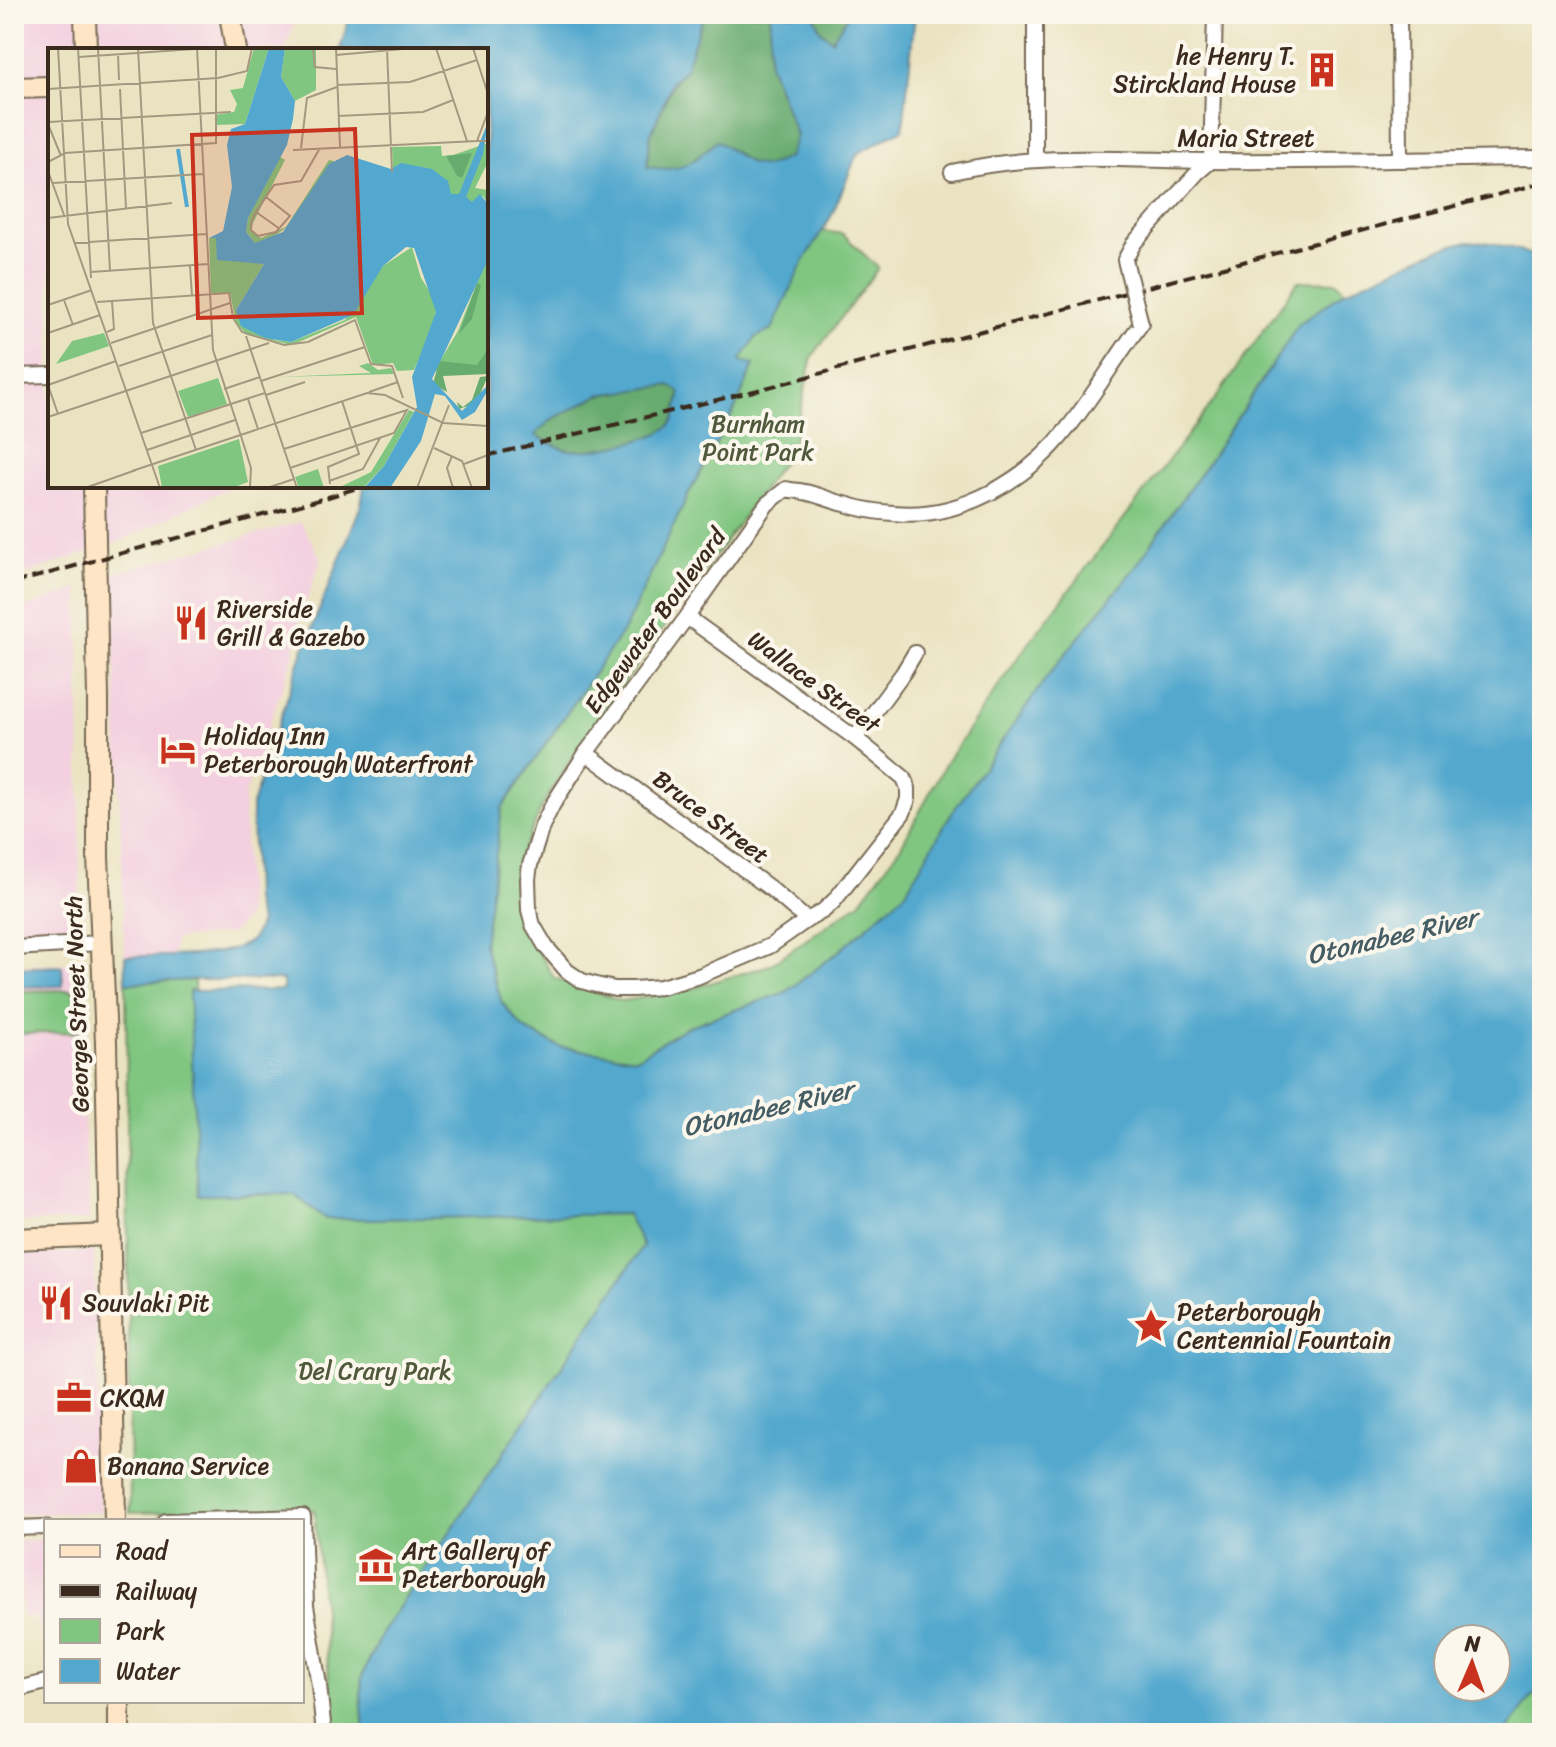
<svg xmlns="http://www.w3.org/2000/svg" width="1556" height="1747" viewBox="0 0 1556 1747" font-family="Sriracha,sans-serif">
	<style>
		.built { fill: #f3cfdf }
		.green { fill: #80c681; stroke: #5e7850; stroke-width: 2 }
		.forest { fill: #68ab6f; stroke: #526a46; stroke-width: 2 }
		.water { fill: #52a8ce; stroke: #466976; stroke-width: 2; fill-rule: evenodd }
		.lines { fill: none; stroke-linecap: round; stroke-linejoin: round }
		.street-casing { stroke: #786b57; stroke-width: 18 }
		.secondary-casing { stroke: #786b57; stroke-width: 24 }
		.street { stroke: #fff; stroke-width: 14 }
		.secondary { stroke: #fde5c5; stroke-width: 20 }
		.rail { stroke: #3b2a1e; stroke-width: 4; stroke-dasharray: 12 6; stroke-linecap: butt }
		.street-bridge-casing { stroke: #786b57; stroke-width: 18; stroke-linecap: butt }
		.street-bridge { stroke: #fff; stroke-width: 14 }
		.labels { text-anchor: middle; stroke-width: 8; stroke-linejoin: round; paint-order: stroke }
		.poi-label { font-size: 24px; fill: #3b2a1e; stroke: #fbf7ec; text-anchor: start }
		.street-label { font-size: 24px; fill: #3b2a1e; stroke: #fbf7ec }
		.park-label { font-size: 24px; fill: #50593c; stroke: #fbf7ec }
		.water-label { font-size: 26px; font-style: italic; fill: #445c64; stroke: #fbf7ec }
		.inset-river { fill: none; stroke: #52a8ce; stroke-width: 4 }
		.inset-road { fill: none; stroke: #a49980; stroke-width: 2 }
		.view { fill: #c8321e; fill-opacity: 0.15; stroke: #c8321e; stroke-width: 4 }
		.inset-edge { fill: none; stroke: #3b2a1e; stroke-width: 4 }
	</style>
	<rect width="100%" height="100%" fill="#fbf7ec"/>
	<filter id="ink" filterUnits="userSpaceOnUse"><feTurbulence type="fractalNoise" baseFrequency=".0125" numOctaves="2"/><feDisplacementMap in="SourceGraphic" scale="16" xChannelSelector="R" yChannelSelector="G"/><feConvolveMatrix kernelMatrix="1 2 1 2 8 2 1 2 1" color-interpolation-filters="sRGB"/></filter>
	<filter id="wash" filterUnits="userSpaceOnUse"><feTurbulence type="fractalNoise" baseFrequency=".006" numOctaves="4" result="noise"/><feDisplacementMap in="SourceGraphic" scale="32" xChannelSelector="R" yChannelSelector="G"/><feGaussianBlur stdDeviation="1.8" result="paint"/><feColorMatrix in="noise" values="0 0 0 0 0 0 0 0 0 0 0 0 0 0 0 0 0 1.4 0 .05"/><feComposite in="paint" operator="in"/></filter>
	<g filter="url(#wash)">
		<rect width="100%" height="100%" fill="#eae3c1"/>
		<g class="built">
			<polygon points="14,14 297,14 285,50 50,50 50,486 232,486 125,539 14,578"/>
			<polygon points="301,522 321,559 295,633 295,651 244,798 247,915 233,933 175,939 173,956 125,956 112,574"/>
			<polygon points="79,588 80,907 70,926 53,932 14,936 14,612"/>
			<polygon points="76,963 89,1220 14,1222 14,966"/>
			<polygon points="94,1252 101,1512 14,1514 14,1433 16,1433 14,1254"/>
			<polygon points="19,1540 46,1540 46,1647 37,1617 22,1617"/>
		</g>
		<g class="green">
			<polygon points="822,231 843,234 878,268 812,357 792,449 578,748 545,801 520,856 519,917 554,978 621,1001 680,992 770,965 860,902 900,848 947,761 1019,656 1216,398 1298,281 1337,282 1345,291 1299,324 1217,449 1134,569 1046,678 950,816 906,893 837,953 786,992 687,1027 636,1058 560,1047 524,1029 501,1001 484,944 502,808 625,628 688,495 737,405 754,365 739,362"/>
			<polygon points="194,980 199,1195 293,1194 326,1219 628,1214 643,1246 381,1634 362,1676 361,1691 364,1733 337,1733 330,1688 314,1510 130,1513 126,983"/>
			<polygon points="72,990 74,993 78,1032 14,1034 14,991"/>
			<polygon points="1542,1683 1542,1733 1505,1733"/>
		</g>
		<g class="forest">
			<polygon points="709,14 771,14 769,63 796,135 789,157 767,167 751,164 717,141 688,165 671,170 647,167 650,136 673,82 685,69 703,17"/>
			<polygon points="814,14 849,14 832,40 820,30"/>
			<path d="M670,385L681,392C678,401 677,415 672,423C661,440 589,453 570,450C558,449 545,440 534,435L552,419L599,395Z"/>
		</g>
		<g class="water">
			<path d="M350,14H709L703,17L685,69L672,82L650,136L647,167C685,173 689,164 717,141L751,164L767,167L789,157L796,135L769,63L771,14H814L820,30L832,40L849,14H915L903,129L857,154L832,215L801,266L772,330L756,337L740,361L754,364L737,405L688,495L625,628L502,808L484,944L502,1003L524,1029L560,1047L636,1058L687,1027L786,992L837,953L905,893L950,816L1046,678L1134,569L1217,449L1299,324L1345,291L1439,249L1467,241L1491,243L1519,250L1542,260V1683L1505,1733H364L361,1691L362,1676L381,1634L643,1246L627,1214L377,1219H326L293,1194L198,1195L189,991L283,990V980H194L126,983L125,956C153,956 232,959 252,939C255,935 258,926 260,922L254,901L252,805L302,653L361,505L364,486H486V50H340ZM670,385L681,393C678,401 677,416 672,423C661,440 590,453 570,450C558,449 545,440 535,435L552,419L599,395ZM1448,1639H1496V1687H1448Z"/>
			<polygon points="62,966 63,986 14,987 14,968"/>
		</g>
	</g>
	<g filter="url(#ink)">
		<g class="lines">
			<g class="street-casing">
				<g id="street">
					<polyline points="1035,14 1035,159"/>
					<polyline points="1399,14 1400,160"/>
					<polyline points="1211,161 1215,14"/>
					<path d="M952,172C1035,152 1122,160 1207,161C1319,162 1430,159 1542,158"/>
					<polyline points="1125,260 1134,243 1197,173 1211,161"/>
					<polyline points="14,376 50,375"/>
					<path d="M687,617L855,738L904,778L908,788V799L903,813L834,901L823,911L807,920L770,946L699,976L661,987L633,989H615L596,985L582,981L567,971L546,947L533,925L529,910L528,879L530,865L542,826L553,804L586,753L687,617L767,504L786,489C792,491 798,490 804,492C817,494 831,501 845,504C860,509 877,512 893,513C960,520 1027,480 1067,429C1094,396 1115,358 1141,324"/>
					<polyline points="855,738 903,673 915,653"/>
					<polyline points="586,753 771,889 807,920"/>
					<polyline points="14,948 100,943"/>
					<polyline points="166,1521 303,1517 306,1606 319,1685 324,1733"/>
					<polyline points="14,1528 46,1527"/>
					<polyline points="14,1690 46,1682"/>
				</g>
			</g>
			<g class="secondary-casing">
				<g id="secondary">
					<polyline points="85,14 86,50"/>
					<polyline points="230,14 236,50"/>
					<polyline points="14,88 50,87"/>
					<polyline points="94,486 98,698 98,857 106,1042 115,1521"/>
					<polyline points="14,1239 109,1235"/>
					<polyline points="119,1701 119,1733"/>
				</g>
			</g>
			<use href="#street" class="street"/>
			<use href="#secondary" class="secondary"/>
			<g class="rail">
				<polyline points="486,456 758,390 1542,183"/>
				<polyline points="14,583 111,556 315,501 364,486"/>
			</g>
			<g class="street-bridge-casing">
				<polyline id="street-bridge" points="1125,260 1141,324"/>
			</g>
			<use href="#street-bridge" class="street-bridge"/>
		</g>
	</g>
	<defs>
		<g id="building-bare" transform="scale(2.76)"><path d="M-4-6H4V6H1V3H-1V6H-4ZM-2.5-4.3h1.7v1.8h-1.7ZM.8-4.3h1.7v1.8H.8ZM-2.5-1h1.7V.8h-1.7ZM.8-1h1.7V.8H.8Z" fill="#c8321e" stroke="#fbf7ec" stroke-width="2.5" paint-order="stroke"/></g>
		<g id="restaurant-bare" transform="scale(2.76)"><path d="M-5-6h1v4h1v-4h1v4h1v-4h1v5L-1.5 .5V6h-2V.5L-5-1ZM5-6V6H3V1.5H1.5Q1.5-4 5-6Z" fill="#c8321e" stroke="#fbf7ec" stroke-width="2.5" paint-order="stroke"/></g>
		<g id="hotel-bare" transform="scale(2.76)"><path d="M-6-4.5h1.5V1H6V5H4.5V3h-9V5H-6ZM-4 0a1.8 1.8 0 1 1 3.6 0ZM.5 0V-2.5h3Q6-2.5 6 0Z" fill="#c8321e" stroke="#fbf7ec" stroke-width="2.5" paint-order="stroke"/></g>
		<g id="sight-bare" transform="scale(2.76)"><path d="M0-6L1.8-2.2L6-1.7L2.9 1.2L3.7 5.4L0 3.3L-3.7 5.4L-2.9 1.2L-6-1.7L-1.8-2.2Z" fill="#c8321e" stroke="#fbf7ec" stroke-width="2.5" paint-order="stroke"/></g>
		<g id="office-bare" transform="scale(2.76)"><path d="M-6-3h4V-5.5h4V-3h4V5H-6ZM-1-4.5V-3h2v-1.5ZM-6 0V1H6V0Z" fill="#c8321e" stroke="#fbf7ec" stroke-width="2.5" paint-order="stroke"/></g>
		<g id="shop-bare" transform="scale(2.76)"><path d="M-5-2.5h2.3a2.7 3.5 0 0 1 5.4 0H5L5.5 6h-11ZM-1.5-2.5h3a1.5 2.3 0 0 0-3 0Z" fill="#c8321e" stroke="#fbf7ec" stroke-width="2.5" paint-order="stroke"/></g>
		<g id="museum-bare" transform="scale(2.76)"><path d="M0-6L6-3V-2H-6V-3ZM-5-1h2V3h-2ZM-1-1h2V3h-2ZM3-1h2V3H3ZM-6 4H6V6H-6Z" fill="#c8321e" stroke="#fbf7ec" stroke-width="2.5" paint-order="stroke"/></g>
	</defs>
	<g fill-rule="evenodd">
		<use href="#building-bare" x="1322" y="70"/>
		<use href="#restaurant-bare" x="191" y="623"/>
		<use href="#hotel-bare" x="178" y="750"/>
		<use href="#restaurant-bare" x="56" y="1303"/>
		<use href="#sight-bare" x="1151" y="1326"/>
		<use href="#office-bare" x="74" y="1398"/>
		<use href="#shop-bare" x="81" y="1466"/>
		<use href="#museum-bare" x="376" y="1565"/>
	</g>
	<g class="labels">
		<g class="poi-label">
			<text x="1296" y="64" text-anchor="end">he Henry T.<tspan x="1296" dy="28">Stirckland House</tspan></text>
			<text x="217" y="617">Riverside<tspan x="217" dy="28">Grill &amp; Gazebo</tspan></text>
			<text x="204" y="744">Holiday Inn<tspan x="204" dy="28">Peterborough Waterfront</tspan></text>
			<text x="82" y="1311">Souvlaki Pit</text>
			<text x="1177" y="1320">Peterborough<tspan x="1177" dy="28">Centennial Fountain</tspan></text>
			<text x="100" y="1406">CKQM</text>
			<text x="107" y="1474">Banana Service</text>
			<text x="402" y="1559">Art Gallery of<tspan x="402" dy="28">Peterborough</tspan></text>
		</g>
		<g class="street-label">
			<text x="1246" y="146">Maria Street</text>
			<text transform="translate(655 621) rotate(-54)" y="8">Edgewater Boulevard</text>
			<text transform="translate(814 682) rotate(36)" y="8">Wallace Street</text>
			<text transform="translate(711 817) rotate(37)" y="8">Bruce Street</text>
			<text transform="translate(77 1004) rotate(-92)" y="8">George Street North</text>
		</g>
		<g class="park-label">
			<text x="758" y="432">Burnham<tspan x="758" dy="28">Point Park</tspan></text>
			<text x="375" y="1379">Del Crary Park</text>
		</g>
		<g class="water-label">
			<text transform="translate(1392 936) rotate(-13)" y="9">Otonabee River</text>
			<text transform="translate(768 1108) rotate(-13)" y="9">Otonabee River</text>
		</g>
	</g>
	<g transform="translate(48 48)">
		<rect width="440" height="440" fill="#eae3c1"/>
		<path d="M206,0H221L197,76L168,77L167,67L186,64L189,56L182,42L195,40ZM237,0H268V42L247,53L233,29ZM440,95V114L427,140L440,142V156L435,148L424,154L403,146L384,121H345L344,99L393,98L394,108L405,107ZM231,108L237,112L202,181L213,190L238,179L281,112L286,113L242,177L215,196L207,195L198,184L200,170ZM168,189L179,211L216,216L188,262L227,292L243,294L297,272L335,218L364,199L373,230L389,255L386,277L366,322L349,323L345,315L325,317L308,269L244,297L199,287L188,275L182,245H163L161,190ZM440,207V321L386,323L410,283ZM56,285L61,298L8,316L24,293ZM320,315L330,322L343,320L346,326L230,329L323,325L311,318ZM170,330L179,356L140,369L130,343ZM361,362L366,364L336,418L316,439L290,440L323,424ZM191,391L200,434L184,440H114L110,418ZM270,421L276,440H251L247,429Z" fill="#80c681"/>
		<path d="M424,105L414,130L409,128L398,108ZM429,235L433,237L424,271L411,286ZM440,301V326L395,328L399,344L385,336L391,313L429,317ZM440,328L428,355L411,361L409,354L415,359L424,352L432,329Z" fill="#68ab6f"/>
		<path d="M221,0H237L233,29L247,53L245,71L239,97L200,170L198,184L207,195L235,184L281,116L299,107L343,121L353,115L384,121L400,133L403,146H411L440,74L435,106L418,149L424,154L432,146L440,156L439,214L384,331L414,363L440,337V342L427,364L414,372L397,348L387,346L373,393L342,440H316L336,418L369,359L364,329L388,264L366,200L358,199L335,218L305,267L243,294L217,290L193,278L188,262L216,216L169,212L168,190H161L175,183L184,139L179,97L183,81L197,76Z" fill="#52a8ce"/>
		<path class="inset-river" d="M130,101L139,159"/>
		<path class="inset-road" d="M10,0L20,176L112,440M30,0L43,230M50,0L62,223M90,0L105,275L148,402M149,0L165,302L193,388M265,0L267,19L288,21M288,0L292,99M339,0L344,124M388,0L419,93M425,0L440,46M70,6L71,32M288,7L366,0M31,9L161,0M170,30L199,23L204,0M289,37L362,34L429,12M0,41L170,30M72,41L78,161M440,64L429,93H440M290,68L375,64L405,52M0,74L183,64M0,76L13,108M256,83L291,82M253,100L259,50L289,39M245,102L429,93M0,114L17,105L168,95V0M0,123L16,167M5,135L155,126M218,149L242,168L228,184L210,188L203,182L204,172L208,164L226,137L253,133L272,100M208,164L232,181M0,170L124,155M27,195L158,186M142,218L144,248M43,224L160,216M16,252L25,277M49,254L181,245L185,270L194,284L236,297L260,294L307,272L323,316L344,318L355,350M0,257L44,242M59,284L66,281L64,253M0,285L52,267M198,288L249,440M63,295L182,255M71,318L164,287M213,333L317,299M0,337L68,313M0,337L10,366M176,341L212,329M321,344L350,334M218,347L257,334M200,351L210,381M0,369L221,295M93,385L217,345M193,388L203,420L202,440M386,400L414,413L424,440M236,401L359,362L346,385L242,420M99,402L187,372M404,408L399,420L405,440M416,416L440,407M84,423L319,345L337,347L395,375L440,378M281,433L315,421L332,390M282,436L280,419L311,406L294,353M37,440L88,422M219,440L246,431M369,440L401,357"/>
		<path class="view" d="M307,81L314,265L150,270L144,87Z"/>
		<rect width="440" height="440" class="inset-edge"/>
	</g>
	<rect width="1556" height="1747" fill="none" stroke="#fbf7ec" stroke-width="48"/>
	<rect x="44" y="1519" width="260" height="184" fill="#fbf7ec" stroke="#aea59a" stroke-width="2"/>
	<rect x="60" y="1545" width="40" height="12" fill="#fde5c5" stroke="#aea59a" stroke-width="2"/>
	<text x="116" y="1559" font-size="24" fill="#3b2a1e">Road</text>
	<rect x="60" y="1585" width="40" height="12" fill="#3b2a1e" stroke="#aea59a" stroke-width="2"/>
	<text x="116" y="1599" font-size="24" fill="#3b2a1e">Railway</text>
	<rect x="60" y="1619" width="40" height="24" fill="#80c681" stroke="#aea59a" stroke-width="2"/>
	<text x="116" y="1639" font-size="24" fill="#3b2a1e">Park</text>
	<rect x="60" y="1659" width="40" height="24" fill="#52a8ce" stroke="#aea59a" stroke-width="2"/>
	<text x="116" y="1679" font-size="24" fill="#3b2a1e">Water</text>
	<g transform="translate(1472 1663) rotate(2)"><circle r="38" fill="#fbf7ec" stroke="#aea59a" stroke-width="2"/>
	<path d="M0-6L14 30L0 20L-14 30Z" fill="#c8321e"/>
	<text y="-12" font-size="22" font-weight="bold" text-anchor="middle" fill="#3b2a1e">N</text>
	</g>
</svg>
